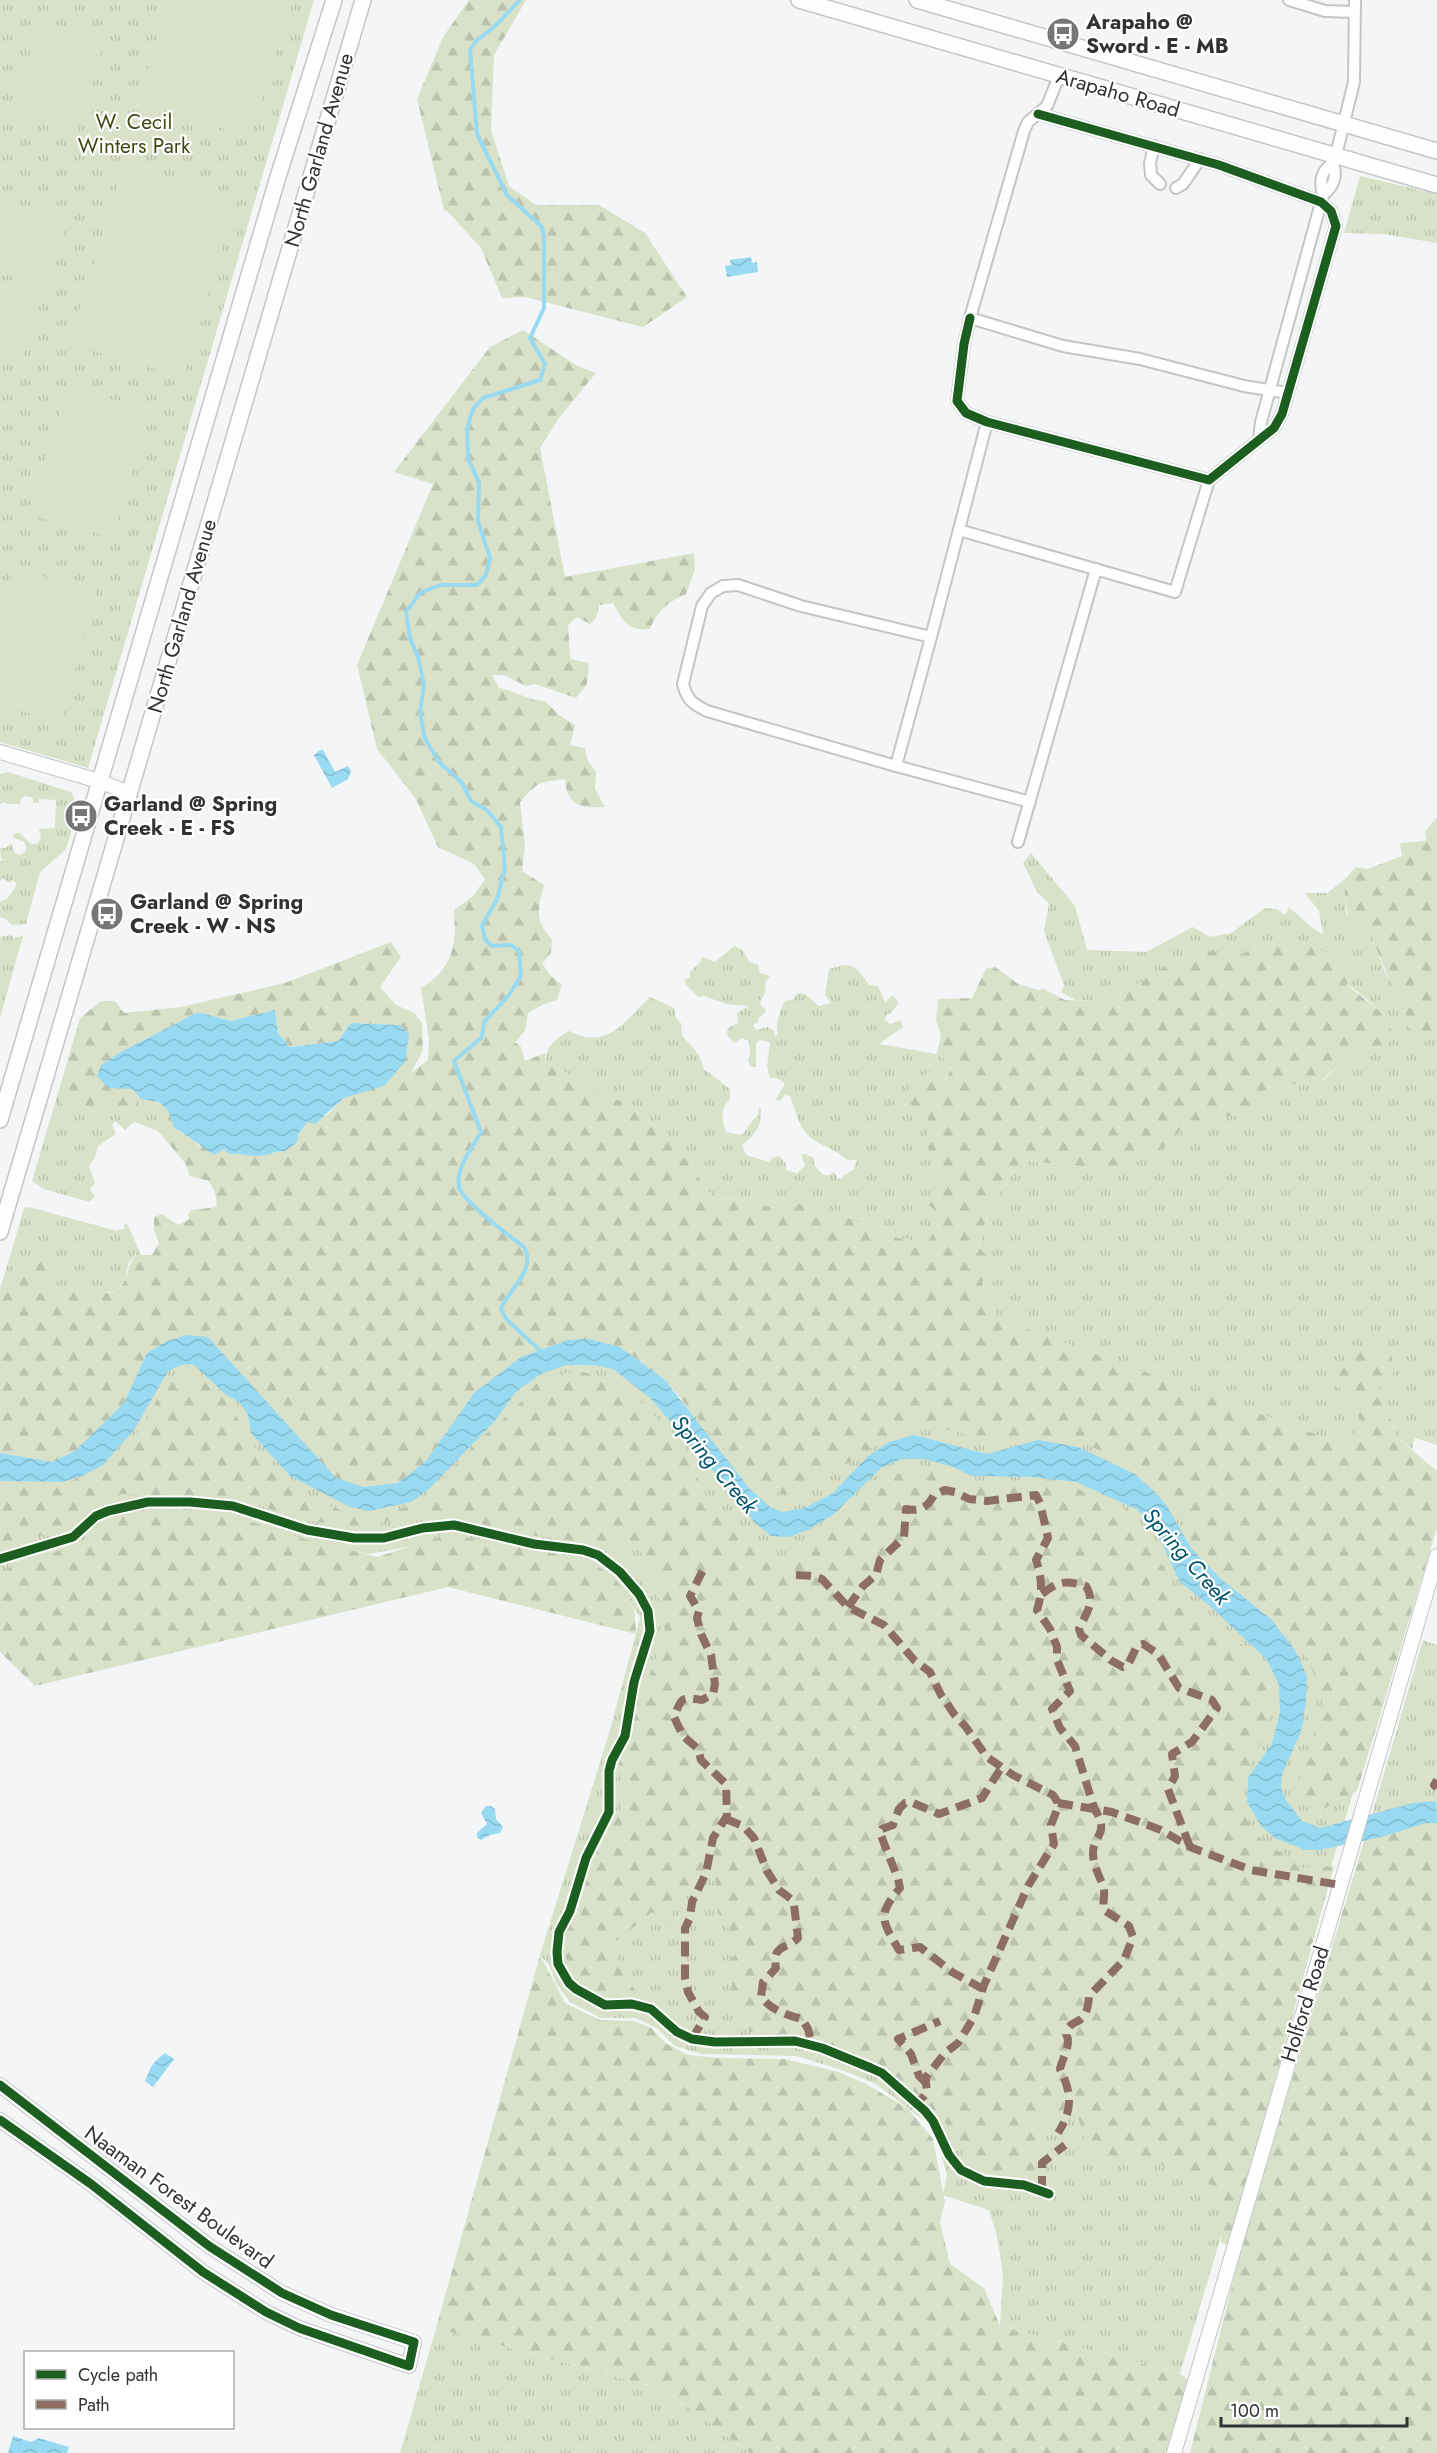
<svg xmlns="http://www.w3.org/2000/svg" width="1437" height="2453" viewBox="0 0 1437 2453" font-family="Jost,sans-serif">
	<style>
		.grass { fill: url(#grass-tufts) }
		.forest { fill: url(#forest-firs) }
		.garden { fill: #dae1c9 }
		.water { fill: url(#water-waves) }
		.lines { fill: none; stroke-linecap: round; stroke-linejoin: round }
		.stream { stroke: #98daf1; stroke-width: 4 }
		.minor-casing { stroke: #c4c5c7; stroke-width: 14 }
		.tertiary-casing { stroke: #c4c5c7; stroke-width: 16 }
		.secondary-casing { stroke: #c4c5c7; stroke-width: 18 }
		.minor { stroke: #fdfefe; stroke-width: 10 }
		.tertiary { stroke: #fdfefe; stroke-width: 14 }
		.secondary { stroke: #fdfefe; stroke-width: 15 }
		.quiet { stroke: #8d6e63; stroke-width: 8; stroke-dasharray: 15 8; stroke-linecap: butt }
		.cycleway-casing { stroke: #fff; stroke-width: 13 }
		.cycleway { stroke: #1b5e20; stroke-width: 9 }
		.labels { text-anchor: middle; stroke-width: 4.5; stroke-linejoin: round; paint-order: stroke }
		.poi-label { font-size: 21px; font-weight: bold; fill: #303233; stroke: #fff; text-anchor: start }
		.street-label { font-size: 21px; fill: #303233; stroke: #fff }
		.park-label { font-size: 21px; fill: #404911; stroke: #fff }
		.water-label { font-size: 22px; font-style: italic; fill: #00536a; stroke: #fff }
	</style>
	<defs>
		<pattern id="grass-tufts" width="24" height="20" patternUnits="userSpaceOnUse" patternTransform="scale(1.5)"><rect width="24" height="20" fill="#dae1c9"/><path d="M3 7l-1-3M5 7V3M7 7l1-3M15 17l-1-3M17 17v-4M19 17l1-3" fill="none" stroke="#bbc2ad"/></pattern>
		<pattern id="forest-firs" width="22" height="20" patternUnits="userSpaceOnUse" patternTransform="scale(1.5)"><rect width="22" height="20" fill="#dae1c9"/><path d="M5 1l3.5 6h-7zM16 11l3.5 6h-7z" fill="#bbc2ad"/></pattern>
		<pattern id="water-waves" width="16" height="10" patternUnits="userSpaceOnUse" patternTransform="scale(1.5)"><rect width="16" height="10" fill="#98daf1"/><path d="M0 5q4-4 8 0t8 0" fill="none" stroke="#83bccf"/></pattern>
	</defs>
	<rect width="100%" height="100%" fill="#f3f5f7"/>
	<g class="grass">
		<polygon points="0,0 314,0 88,768 0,742"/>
		<polygon points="1360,176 1437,194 1437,243 1384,234 1344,233"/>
		<polygon points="8,772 71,792 79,808 66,849 40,872 26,924 12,925 6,919 0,917 0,902 7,899 17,884 12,880 9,883 3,878 0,881 0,861 6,859 1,859 0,848 6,848 11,843 15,853 19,855 24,853 27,848 24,842 12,837 16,833 19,833 31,844 37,844 41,838 39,829 55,828 56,800 39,799 39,803 34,803 32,797 25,796 21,798 20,804 7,804 5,802 0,804 0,774"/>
		<path d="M1031,853L1075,906L1087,950L1146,952L1193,927L1210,937L1231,933L1265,908L1277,909L1285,915L1289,908C1301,916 1310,928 1323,934L1319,911L1305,893H1327L1344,880L1346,913L1372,937L1384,970L1395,988L1414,1036L1437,1039V1445L1415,1438L1412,1449L1395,1436L1391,1419L1341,1391L1355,1406L1361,1427L1344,1444L1437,1511L1180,2374L1000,2326L1003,2275L997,2236L989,2210L943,2195L947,2175L939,2147L927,2123L876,2084L839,2069L796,2056L701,2054L675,2046L658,2029L636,2018H601L570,2002L556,1983L549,1965L540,1955L607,1740L636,1634L640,1617L624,1591L445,1540L369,1554L293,1541L86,1547L0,1576V1470L165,1352L546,1355L614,1366L677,1418L734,1222L998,1319L982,1281L986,1255L978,1248L991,1204L1022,1160L1116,1171L1170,1145L1186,1122L1253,1113L1282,1089L1306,1080H1323L1358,1047L1380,1048L1382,1013L1363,996L1290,942L1278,938L1229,960L1131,988L1104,1001L1075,1000L1061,992L1064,985L1044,931L1049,903L1037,892L1023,863Z"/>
		<polygon points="12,935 13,938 23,936 0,1018 0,937"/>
		<path d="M734,946L742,949L749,962L758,965L760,973L770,976L765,983L766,991L761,999L760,1005L766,1009L764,1014L759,1017L758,1022L753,1025L756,1030L768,1027L774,1031V1036L778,1035C775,1024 780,1011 785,1001L794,999L797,993L805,994L819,1006L831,1003L825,995L829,969C853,961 855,965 869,985L878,986L885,1002L893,995L899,1003L891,1013L886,1015L885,1020L890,1024L900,1020L903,1027L879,1044L937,1054L953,1065L944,1081L933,1124L926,1140L939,1187L945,1219L920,1251L897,1238L889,1228L861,1224L812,1203L774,1208L743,1200L714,1199L671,1139L627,1103L602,1095L593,1083C576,1080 562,1070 546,1064C545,1046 554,1040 569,1031C608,1051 625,1021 650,997L674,1008L676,1018L681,1023L682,1035L699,1055L704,1069L730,1089V1099C720,1111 721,1118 726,1132L742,1135L758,1114V1108L761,1109C761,1127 756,1134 742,1145L746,1155L769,1162L772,1158L779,1156L786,1164V1170L797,1173L805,1166L801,1154H805L814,1158V1165L823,1175H829L834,1172L838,1179L844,1178L842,1176L853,1170L857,1160H847C836,1149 823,1147 811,1138C798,1128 796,1110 790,1096L785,1095L780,1101L776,1100L785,1083L776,1078H770L767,1067L770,1042L759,1040L756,1043V1067H751L748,1060L750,1054L749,1041L742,1038L734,1043L727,1034L728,1028L738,1023L737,1013L749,1006L726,1004L704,996L698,997L686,985L685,980L690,977V972L700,963L702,957L715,962Z"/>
		<polygon points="139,1097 159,1102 169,1110 158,1131 134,1122 125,1130 115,1121 112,1125 116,1134 98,1146 95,1157 89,1166 95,1183 90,1190 95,1197 89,1202 44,1189 32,1181 56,1100 67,1107 78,1101 97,1114 125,1104 133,1109"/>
		<polygon points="29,1207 117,1231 125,1228 124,1225 127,1223 141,1255 135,1255 128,1264 125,1282 115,1291 100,1294 87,1290 50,1297 35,1291 32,1253 13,1270 6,1270 24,1208"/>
		<polygon points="1423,1640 1437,1645 1437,1812 1368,1828"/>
		<polygon points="436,2328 664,2390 751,2453 400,2453"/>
	</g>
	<g class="forest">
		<polygon points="469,0 526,0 494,55 491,130 509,186 536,205 599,205 645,233 687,297 643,327 525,297 502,298 481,248 448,212 444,210 417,99 443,37"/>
		<path d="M523,330L576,365L596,373L559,418L540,448L565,577L694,553L695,569L686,594C668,602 658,610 650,629C627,632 622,619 613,603L599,605L596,618L590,624L577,617L568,625L570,659L589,663L587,684L576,698L535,684L526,686L504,675H492L499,688C516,691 529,701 545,701L559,715L575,725L570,745L585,748L587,759L596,772L595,789L605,807C580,808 567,806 565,779C538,783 540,780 520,802L525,846L522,871L544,885C538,908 534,921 552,939L551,953L542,963L550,975L562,985L557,1000L542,1005L528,1013L525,1031L515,1042L521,1047L525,1061L545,1053L546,1064C562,1070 576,1080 593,1083L602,1095L627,1103L671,1139L714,1199L743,1200L774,1208L812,1202L861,1224L889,1228L897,1238L909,1239L920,1251L944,1219L923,1200L939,1187L926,1140L933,1124L909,1103L911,1084L932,1071L944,1081L953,1066L937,1054L941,1035L936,1020L938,999L972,998L986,969L995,967L1018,984L1038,990L1044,989L1065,1000L1104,1001L1131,988L1174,961L1214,950L1229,960L1278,938L1319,949L1347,964V985L1382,1013L1395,1037L1380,1048L1358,1047L1322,1080H1306L1282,1089L1253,1113L1186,1122L1170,1145L1116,1171L1022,1160L991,1204L978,1247L986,1255L990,1268L982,1282L999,1319L1343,1444L1361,1426L1355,1406L1341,1391L1336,1380L1348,1360L1365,1343L1391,1352L1394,1372L1378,1389L1385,1395L1386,1404L1380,1411L1391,1419L1395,1436L1437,1471V1528L1357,1791L1318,1812L1292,1799L1313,1738L1324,1697L1302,1646L1259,1600L1226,1578L1214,1559L1196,1545L1166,1495L1134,1468L1081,1441H991L915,1421L795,1496L766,1491L744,1472L664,1379L620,1347L521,1357L474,1393L426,1461L398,1483L364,1487L336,1478L208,1337L147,1353L124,1403L75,1451L52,1462L0,1453V1288L6,1270H13L32,1253L45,1258L52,1266L48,1280L36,1291C61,1302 64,1289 87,1290C102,1291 109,1299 122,1285C129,1278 126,1266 136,1255H152L159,1243L154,1230V1217L162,1214L178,1225L190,1219L188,1214L192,1210L217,1207L215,1192L209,1181L190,1176L185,1163L158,1131L169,1110L174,1128L193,1139L199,1146L224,1149L243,1155L271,1154L275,1152L286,1151L298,1141V1134L308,1122L327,1115L344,1098L373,1088L400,1025L351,1023L338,1041L290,1047L278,1033L275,1010L230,1021L198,1012L144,1040L132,1089L139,1097L133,1109L125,1105L97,1114L78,1101L67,1107L56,1100L80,1018L101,1001H115L124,1013L181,1007L285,983L391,942L401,957L380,987L396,1005L414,1013L422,1023L423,1050L411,1073L428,1060L429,1040L421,988C453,969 457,945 454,910L473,896L485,879L474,864L438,847L416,799L377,749L357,665L433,484L394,472L490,347Z"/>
		<path d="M1436,818H1437V1039L1414,1036C1402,1002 1384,971 1372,937C1344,927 1346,906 1344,880L1356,867L1368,869L1402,856L1400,843L1426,841L1425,832Z"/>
		<polygon points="576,1370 622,1384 672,1433 684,1450 712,1508 740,1536 773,1559 806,1552 878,1479 925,1466 972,1485 1073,1487 1133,1512 1180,1597 1248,1649 1273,1681 1267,1733 1237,1786 1252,1832 1301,1868 1334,1866 1229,2246 1221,2242 1223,2199 1202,2173 1181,2172 1145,2158 1088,2154 1077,2113 1038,2117 1038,2184 971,2168 948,2126 926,2102 909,2087 861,2056 787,2034 750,2032 733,1994 730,1962 740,1948 718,1913 715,1871 697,1871 666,1925 652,1912 610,1946 640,2000 602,1998 572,1979 562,1943 590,1871 624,1803 618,1767 665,1631 657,1587 641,1550 508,1532 458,1517 432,1518 411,1514 366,1528 301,1520 245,1500 121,1494 55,1531 0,1549 0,1487 50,1487 99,1472 144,1426 168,1377 199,1379 225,1397 266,1465 306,1496 348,1513 389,1512 420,1503 481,1438 515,1409 536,1384"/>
		<polygon points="142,1509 223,1512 293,1536 377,1557 446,1535 509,1543 589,1561 612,1576 634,1602 636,1634 448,1587 35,1686 0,1652 0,1571 83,1543 102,1520"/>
		<polygon points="1437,1812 1437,2453 1190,2453 1243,2242 1368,1828"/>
		<polygon points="540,1955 565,2003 600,2020 634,2021 651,2028 667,2044 688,2055 717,2058 784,2059 839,2072 868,2085 908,2109 933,2139 945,2202 940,2222 950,2264 984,2288 1000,2326 1180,2374 1190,2381 1168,2453 751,2453 664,2390 436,2328"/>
	</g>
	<g class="garden">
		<polygon points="169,0 293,0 250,137 137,102"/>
		<polygon points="39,21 105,40 78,131 12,112"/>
		<polygon points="124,164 238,198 183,378 69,343"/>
		<polygon points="0,201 67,221 46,287 0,273"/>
		<polygon points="0,281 43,295 22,361 0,354"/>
		<polygon points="67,387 150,410 113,538 30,515"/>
		<polygon points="14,568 97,591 60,722 0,705 0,617"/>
	</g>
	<g class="water">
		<polygon points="751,257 752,263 757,262 758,272 727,277 725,266 731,265 730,260"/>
		<polygon points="320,750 323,750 335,772 348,766 351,771 348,779 332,788 314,755"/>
		<path d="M275,1010L278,1033L290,1047L338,1041L351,1023L400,1025L409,1034L405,1062L384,1086L344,1098L315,1124L308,1122L298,1134V1141L286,1151L275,1152L271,1154L257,1156L227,1153L224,1149L214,1155C200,1146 189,1135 174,1128L168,1110L159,1102L141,1099L132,1089L108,1088L97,1076L101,1065L119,1053L198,1012L230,1021Z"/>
		<polygon points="187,1335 208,1337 336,1478 364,1487 398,1483 426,1461 474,1393 521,1357 568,1340 589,1339 620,1347 664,1379 750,1489 770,1507 783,1512 807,1507 833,1493 868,1456 889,1442 914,1435 987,1454 1038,1440 1078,1447 1135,1474 1156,1493 1167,1506 1191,1548 1220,1578 1272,1620 1295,1650 1307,1676 1306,1703 1301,1732 1282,1774 1281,1788 1286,1800 1302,1821 1320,1828 1413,1803 1436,1801 1437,1823 1426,1823 1382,1837 1319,1850 1305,1850 1275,1838 1261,1826 1247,1802 1248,1778 1272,1743 1280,1712 1279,1685 1267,1660 1211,1607 1180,1582 1153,1525 1136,1509 1076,1482 1032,1477 972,1476 953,1467 925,1459 902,1459 881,1468 834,1514 810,1529 789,1537 771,1536 754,1522 710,1467 650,1398 613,1369 593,1365 566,1365 541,1374 516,1392 494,1422 429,1489 411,1502 369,1511 350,1507 290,1476 251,1433 248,1415 240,1403 224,1393 193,1364 181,1365 168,1371 134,1430 103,1465 85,1475 62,1482 0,1481 0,1453 52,1462 75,1451 124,1403 147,1353 167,1341"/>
		<polygon points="486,1806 491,1806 495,1809 496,1819 503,1827 500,1833 490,1835 481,1840 477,1837 477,1833 487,1824 481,1813"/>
		<path d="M165,2053L174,2059L153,2087L145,2081C152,2065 151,2064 165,2053Z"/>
		<polygon points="13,2436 31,2442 39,2438 69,2447 67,2453 8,2453"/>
	</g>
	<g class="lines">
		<path class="stream" d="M520,0L495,26L476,41L470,50L477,134L507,195L542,227L544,237V308L530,338L545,364L540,380L483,398L473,409L467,429L468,459L479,482L478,521L490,558L486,575L477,585H440L420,593L406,612L410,638L418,657L424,685L420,712L425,739L439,762L462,783L471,801L487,810L501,827L505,868L497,899L482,925L485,939L492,946L511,945L519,951L521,976L509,995L484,1022L482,1037L454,1061L481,1132C473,1147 455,1169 459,1187C463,1202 510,1236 524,1247C537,1270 509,1288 501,1309L507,1320L544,1354"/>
		<g class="minor-casing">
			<g id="minor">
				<polyline points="1289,0 1325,11 1354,12"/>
				<polyline points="1059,76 1047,106 1028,122 1024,131 970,318 1063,346 1140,359 1244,386 1287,393"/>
				<polyline points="1154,146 1150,163 1151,175 1160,184"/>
				<polyline points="1336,155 1354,82 1355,0"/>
				<polyline points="1176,188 1183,184 1200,159"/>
				<polyline points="970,318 964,344 957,401 966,413 987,422 1209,480 1274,428 1282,414 1336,226 1331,211 1321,202 1219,165 1038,114"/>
				<path d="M1259,439L1261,422L1323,195C1319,181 1321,171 1333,163C1337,176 1335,185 1323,195"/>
				<polyline points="959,530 1175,592 1209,480"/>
				<path d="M931,637L896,766L707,711C693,704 687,700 683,684L702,606L711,593L723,586L738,585L801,606L931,637L987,422"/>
				<polyline points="896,766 1030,802"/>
				<polyline points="1018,842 1096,569"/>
			</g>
		</g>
		<g class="tertiary-casing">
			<g id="tertiary">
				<polyline points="0,752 99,781 129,793"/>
				<polyline points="0,2085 209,2246 282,2293 331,2315 414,2342 409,2366 299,2328 266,2312 203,2272 91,2184 0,2120"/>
				<polyline points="1174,2453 1437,1556"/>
			</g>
		</g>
		<g class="secondary-casing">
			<g id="secondary">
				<polyline points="799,0 1437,185"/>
				<polyline points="917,0 1437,151"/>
				<polyline points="0,1120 277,180 334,0"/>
				<polyline points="0,1232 363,0"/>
			</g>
		</g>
		<use href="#minor" class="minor"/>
		<use href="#tertiary" class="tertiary"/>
		<use href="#secondary" class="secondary"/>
		<g class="quiet">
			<path d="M796,1575L813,1576L822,1579L848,1607L884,1625L915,1661L930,1672L941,1695L954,1714L965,1726L987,1757L1013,1775L1053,1795L1057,1801L1058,1807L1051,1825L1054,1844L1028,1886L984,1985L974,2017L958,2043L945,2053L926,2077C925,2092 932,2091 916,2103"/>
			<path d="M1042,1594C1059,1581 1064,1580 1086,1586C1096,1603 1086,1613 1079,1629L1081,1635L1112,1661L1123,1667L1128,1665L1137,1646L1143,1644L1158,1654L1179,1688L1212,1700L1217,1708L1192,1742L1172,1754L1175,1776L1168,1789L1190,1847"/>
			<path d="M848,1607L863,1586L876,1575L880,1560L904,1537L906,1509C920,1512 928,1507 934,1495L945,1490L955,1492L969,1499L987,1501L1036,1495L1040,1503L1048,1538L1036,1560C1042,1578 1043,1591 1037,1610L1050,1629L1057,1647V1660L1070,1691L1052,1709L1060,1728L1075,1746L1094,1808C1111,1835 1093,1834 1093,1853C1093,1865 1099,1875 1103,1886C1106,1894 1102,1902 1104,1910L1129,1926L1133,1937L1124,1960L1089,1996C1087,2029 1071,2017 1067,2031C1065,2037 1068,2035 1068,2041C1068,2050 1062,2060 1060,2069C1072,2093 1073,2109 1058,2133"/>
			<polyline points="1437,1780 1434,1785 1437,1788"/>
			<polyline points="1058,1803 1112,1812 1161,1830 1190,1847 1251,1870 1340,1885"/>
			<path d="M726,1819L743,1826L754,1838L767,1871L779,1890L791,1899L794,1905L798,1938C784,1951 772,1944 776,1968L763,1982L761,1997C771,2010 786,2015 802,2019L808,2029L812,2045"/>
			<path d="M983,1989L952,1972L920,1947L899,1950C882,1921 877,1915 900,1888L898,1879L880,1833L882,1829L893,1825L899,1809L905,1803H913L939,1814L982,1798L1001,1768"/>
			<path d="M692,2039L705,2017L699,2012L688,1992L685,1978V1928L690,1918L692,1902L706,1873L713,1838L727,1816L726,1784L701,1760L698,1749L683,1736L674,1717C682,1696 682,1697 702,1700L713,1694L715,1684L711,1655L701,1634L697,1618L699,1611L690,1596L704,1568"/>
			<polyline points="926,2083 919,2076 911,2054 898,2039 940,2021"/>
			<polyline points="1042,2191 1042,2163 1065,2145"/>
		</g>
		<g class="cycleway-casing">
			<g id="cycleway">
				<polyline points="970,318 964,344 957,401 966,413 987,422 1209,480 1274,428 1282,414 1336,226 1331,211 1321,202 1219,165 1038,114"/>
				<polyline points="0,1559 73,1537 96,1516 108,1511 148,1502 190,1502 233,1506 307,1530 354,1538 384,1538 423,1528 454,1525 534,1544 583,1550 598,1555 620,1572 639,1594 648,1611 650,1631 634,1682 625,1736 612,1760 609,1771 609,1812 586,1858 570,1911 559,1932 557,1952 558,1964 569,1983 576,1989 605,2005 632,2004 651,2009 677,2032 692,2039 715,2042 795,2041 822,2048 871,2068 882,2073 925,2111 933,2121 949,2155 961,2170 984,2181 1024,2185 1049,2194"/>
				<polyline points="0,2085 209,2246 282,2293 331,2315 414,2342 409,2366 299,2328 266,2312 203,2272 91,2184 0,2120"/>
			</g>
		</g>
		<use href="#cycleway" class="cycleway"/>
	</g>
	<defs>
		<g id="bus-disc" transform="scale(1.725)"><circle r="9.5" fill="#747678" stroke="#fff"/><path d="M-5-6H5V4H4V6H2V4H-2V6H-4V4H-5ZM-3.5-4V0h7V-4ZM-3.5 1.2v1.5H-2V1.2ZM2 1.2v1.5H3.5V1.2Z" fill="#fff"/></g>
	</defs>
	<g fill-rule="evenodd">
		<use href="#bus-disc" x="1063" y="34"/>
		<use href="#bus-disc" x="81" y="816"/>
		<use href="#bus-disc" x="107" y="914"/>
	</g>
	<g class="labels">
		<g class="poi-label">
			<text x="1086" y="29">Arapaho @<tspan x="1086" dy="24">Sword - E - MB</tspan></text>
			<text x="104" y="811">Garland @ Spring<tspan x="104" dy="24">Creek - E - FS</tspan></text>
			<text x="130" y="909">Garland @ Spring<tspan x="130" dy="24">Creek - W - NS</tspan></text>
		</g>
		<g class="street-label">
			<text transform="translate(1118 93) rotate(16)" y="7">Arapaho Road</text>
			<text transform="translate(319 150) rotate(-74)" y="7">North Garland Avenue</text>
			<text transform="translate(182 616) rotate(-74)" y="7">North Garland Avenue</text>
			<text transform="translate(1305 2004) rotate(-73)" y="7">Holford Road</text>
			<text transform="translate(179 2197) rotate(36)" y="7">Naaman Forest Boulevard</text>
		</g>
		<g class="park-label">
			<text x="134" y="129">W. Cecil<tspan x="134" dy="24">Winters Park</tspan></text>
		</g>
		<g class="water-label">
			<text transform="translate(715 1464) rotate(50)" y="8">Spring Creek</text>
			<text transform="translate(1187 1556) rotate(49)" y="8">Spring Creek</text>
		</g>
	</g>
	<rect x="24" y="2351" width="210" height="78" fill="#ffffff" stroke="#acadad" stroke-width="1.5"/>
	<rect x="36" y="2370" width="30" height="9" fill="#1b5e20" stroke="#acadad" stroke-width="1.5"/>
	<text x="78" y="2381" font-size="18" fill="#303233">Cycle path</text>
	<rect x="36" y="2400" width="30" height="9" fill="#8d6e63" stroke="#acadad" stroke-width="1.5"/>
	<text x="78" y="2411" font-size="18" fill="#303233">Path</text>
	<path d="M1221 2417v9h186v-9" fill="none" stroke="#303233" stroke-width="3"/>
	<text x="1230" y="2417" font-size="18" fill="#303233" stroke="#ffffff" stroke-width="4.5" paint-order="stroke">100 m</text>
</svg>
